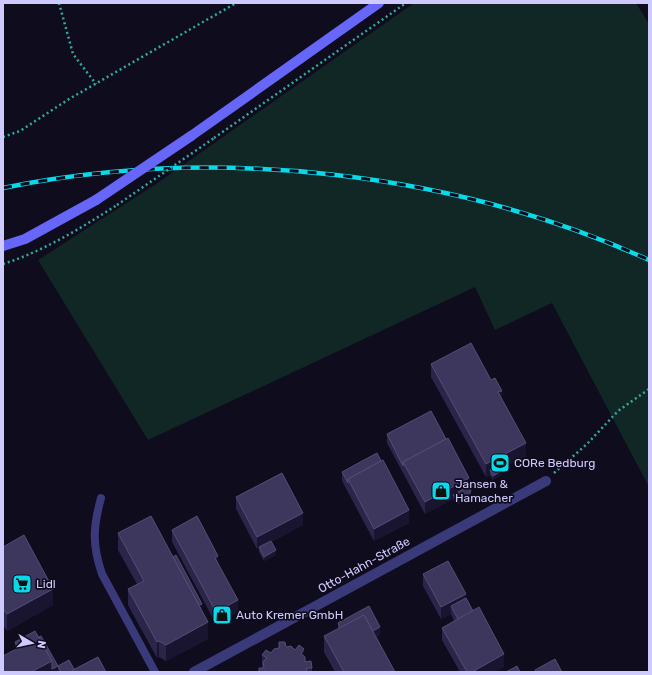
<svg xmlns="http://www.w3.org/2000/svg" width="652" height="675" viewBox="0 0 652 675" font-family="Rubik,sans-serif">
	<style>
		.green { fill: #102725 }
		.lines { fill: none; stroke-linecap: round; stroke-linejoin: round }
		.path { stroke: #32aa9f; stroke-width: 2.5; stroke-dasharray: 2 3; stroke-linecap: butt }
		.lane { stroke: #3a397a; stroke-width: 8 }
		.street { stroke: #3a397a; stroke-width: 10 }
		.secondary { stroke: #6666f9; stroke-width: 10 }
		.rail-casing { stroke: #09daea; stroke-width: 4.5 }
		.rail { stroke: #0f0c1d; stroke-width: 3; stroke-dasharray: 9; stroke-linecap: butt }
		.path-bridge { stroke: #32aa9f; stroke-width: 2.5; stroke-dasharray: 2 3; stroke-linecap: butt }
		.secondary-bridge { stroke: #6666f9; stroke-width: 10 }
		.wall { fill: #2b254a }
		.shaded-wall { fill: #191430 }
		.building { fill: #3d375e; stroke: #544e77 }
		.labels { text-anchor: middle; stroke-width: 3.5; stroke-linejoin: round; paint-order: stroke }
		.poi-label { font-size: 12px; fill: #cfcafd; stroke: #0f0c1d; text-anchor: start }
		.street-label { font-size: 12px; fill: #cfcafd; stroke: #0f0c1d }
	</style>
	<rect width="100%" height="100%" fill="#0f0c1d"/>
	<polygon class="green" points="414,3 636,3 649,24 649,487 552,303 495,330 475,287 148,440 38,260 156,184"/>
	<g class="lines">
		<g class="path">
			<polyline points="59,3 73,54 96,84"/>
			<polyline points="3,137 20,131 69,99 236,3"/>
			<polyline points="214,138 406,3"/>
			<path d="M3,264C44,251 81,228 117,205"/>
			<polyline points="554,473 587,444 618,411 649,389"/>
		</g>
		<path class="lane" d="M101,498C93,527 92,545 102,574L155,672"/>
		<polyline class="street" points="194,672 546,481"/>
		<g class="secondary">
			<polyline points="191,136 379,3"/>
			<polyline points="3,246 25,239 96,200"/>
		</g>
		<g class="rail-casing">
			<path id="rail" d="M3,188C214,145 453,171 649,260"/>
		</g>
		<use href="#rail" class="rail"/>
		<polyline class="path-bridge" points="117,205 214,138"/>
		<polyline class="secondary-bridge" points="96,200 191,136"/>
	</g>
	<g class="wall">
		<polygon points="431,364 502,399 526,456 500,469 501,475 493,480 490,475 486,477 431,377"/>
		<polygon points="387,434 469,486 471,495 470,498 459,504 456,503 453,499 425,514 387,443"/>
		<polygon points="342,472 409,523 374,541 342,481"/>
		<polygon points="236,497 303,525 271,542 276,555 264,561 259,552 259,548 257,549 236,509"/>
		<polygon points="172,530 218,564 238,612 216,624 172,542"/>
		<polygon points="118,533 202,611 208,639 166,661 159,657 157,658 128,605 128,589 137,584 118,550"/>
		<polygon points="3,547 53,605 7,631 3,625"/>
		<polygon points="423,574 466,598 504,667 495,672 460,672 442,640 442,628 454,621 451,614 441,619 423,586"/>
		<polygon points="338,623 380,635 376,637 395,672 335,672 324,652 324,636 338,629"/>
		<polygon points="39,637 58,666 74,669 106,672 58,672 58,670 15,650 15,642"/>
		<polygon points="279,642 286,647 304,656 305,662 312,668 312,672 259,672 259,668 263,668 262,667 262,655 271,653 279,648"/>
	</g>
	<g class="shaded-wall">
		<polygon points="502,391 502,403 498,392"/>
		<polygon points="526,443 526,456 492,474 490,470 490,475 486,477 486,464"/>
		<polygon points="501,471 501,475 493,480 493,476"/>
		<polygon points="469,478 469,491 453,495 453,499 425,514 425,502"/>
		<polygon points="471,490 471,495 470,498 459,504 459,500"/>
		<polygon points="409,510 409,523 374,541 374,529"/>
		<polygon points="303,513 303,525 257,549 257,537"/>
		<polygon points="276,550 276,555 264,561 264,557"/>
		<polygon points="218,556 218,569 215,558"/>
		<polygon points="53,589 53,605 7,631 7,614"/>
		<polygon points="466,594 466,606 451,606 451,614 441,619 441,607"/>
		<polygon points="238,600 238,612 216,624 216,612"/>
		<polygon points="202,604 202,612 196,607"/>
		<polygon points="208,622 208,639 166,661 166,645"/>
		<polygon points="380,627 380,635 370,641 370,633"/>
		<polygon points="159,641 159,657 157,658 157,642"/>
		<polygon points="304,649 304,662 301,654"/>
		<polygon points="504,654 504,667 495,672 472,672"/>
		<polygon points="52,661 58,666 58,670 55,672 31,672"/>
	</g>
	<g class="building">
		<polygon points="471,343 491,380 495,378 502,391 498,392 526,443 486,464 431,364"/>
		<polygon points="431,411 446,439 403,462 403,466 387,434"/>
		<polygon points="448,438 469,478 425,502 403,462"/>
		<polygon points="377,453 381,461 348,479 348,483 342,472"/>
		<polygon points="383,460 409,510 374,529 348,479"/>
		<polygon points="498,466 501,471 493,476 490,470"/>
		<polygon points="282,473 303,513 257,537 236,497"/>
		<polygon points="469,486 471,490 470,493 459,500 456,499 453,495"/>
		<polygon points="151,516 208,622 166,645 159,641 157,642 128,589 144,581 118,533"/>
		<polygon points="197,516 218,556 215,558 238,600 216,612 172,530"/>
		<polygon points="24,535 53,589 7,614 3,609 3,547"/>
		<polygon points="271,541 276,550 264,557 259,547"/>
		<polygon points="176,555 202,604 199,605 173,557"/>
		<polygon points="448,561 466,594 441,607 423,574"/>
		<polygon points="466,598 473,611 458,619 451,606"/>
		<polygon points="369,606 380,627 373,631 364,615 340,628 338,623"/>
		<polygon points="479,607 504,654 472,672 467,672 442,628"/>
		<polygon points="364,615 395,672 344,672 324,636"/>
		<polygon points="35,631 52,661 31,672 3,672 3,656 18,648 15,642"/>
		<polygon points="41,636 58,666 69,660 74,669 73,670 73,671 72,672 61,672 58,666 52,669 52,661 39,637"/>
		<polygon points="279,642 285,642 286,647 291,646 295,650 299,645 304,649 301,654 305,657 305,662 311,661 312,668 306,668 307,672 259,672 259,668 264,668 263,662 267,658 262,655 266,650 271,653 274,649 279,648"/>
		<polygon points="98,657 106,672 74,672 73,670"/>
		<polygon points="555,659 562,672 536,672 535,670"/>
		<polygon points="517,666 520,672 506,672"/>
	</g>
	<defs>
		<g id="stadium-square" transform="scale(1)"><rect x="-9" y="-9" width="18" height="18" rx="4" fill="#09daea" stroke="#0f0c1d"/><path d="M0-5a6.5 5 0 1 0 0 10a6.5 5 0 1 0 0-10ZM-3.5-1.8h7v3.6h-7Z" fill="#111"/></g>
		<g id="shop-square" transform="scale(1)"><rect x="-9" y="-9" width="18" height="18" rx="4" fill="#09daea" stroke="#0f0c1d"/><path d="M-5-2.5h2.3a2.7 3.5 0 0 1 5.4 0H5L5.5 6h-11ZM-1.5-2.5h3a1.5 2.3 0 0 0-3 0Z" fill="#111"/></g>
		<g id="supermarket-square" transform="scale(1)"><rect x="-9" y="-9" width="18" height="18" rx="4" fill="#09daea" stroke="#0f0c1d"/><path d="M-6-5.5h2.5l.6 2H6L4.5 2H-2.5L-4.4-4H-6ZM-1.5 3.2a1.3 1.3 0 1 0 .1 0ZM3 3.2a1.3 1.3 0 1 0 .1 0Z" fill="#111"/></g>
	</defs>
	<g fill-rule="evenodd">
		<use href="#stadium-square" x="500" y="463"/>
		<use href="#shop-square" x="441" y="491"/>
		<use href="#supermarket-square" x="22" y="584"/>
		<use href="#shop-square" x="222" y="615"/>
	</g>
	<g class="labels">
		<g class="poi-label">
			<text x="514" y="467">CORe Bedburg</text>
			<text x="455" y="488">Jansen &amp;<tspan x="455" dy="14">Hamacher</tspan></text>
			<text x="36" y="588">Lidl</text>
			<text x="236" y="619">Auto Kremer GmbH</text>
		</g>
		<g class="street-label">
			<text transform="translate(364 565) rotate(-29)" y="4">Otto-Hahn-Straße</text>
		</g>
	</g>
	<rect width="652" height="675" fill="none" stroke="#cfcafd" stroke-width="8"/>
	<g transform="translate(32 643) rotate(99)" stroke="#0f0c1d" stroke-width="3" paint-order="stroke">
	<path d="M0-3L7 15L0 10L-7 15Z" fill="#cfcafd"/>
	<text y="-6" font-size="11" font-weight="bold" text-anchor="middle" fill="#cfcafd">N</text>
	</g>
</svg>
